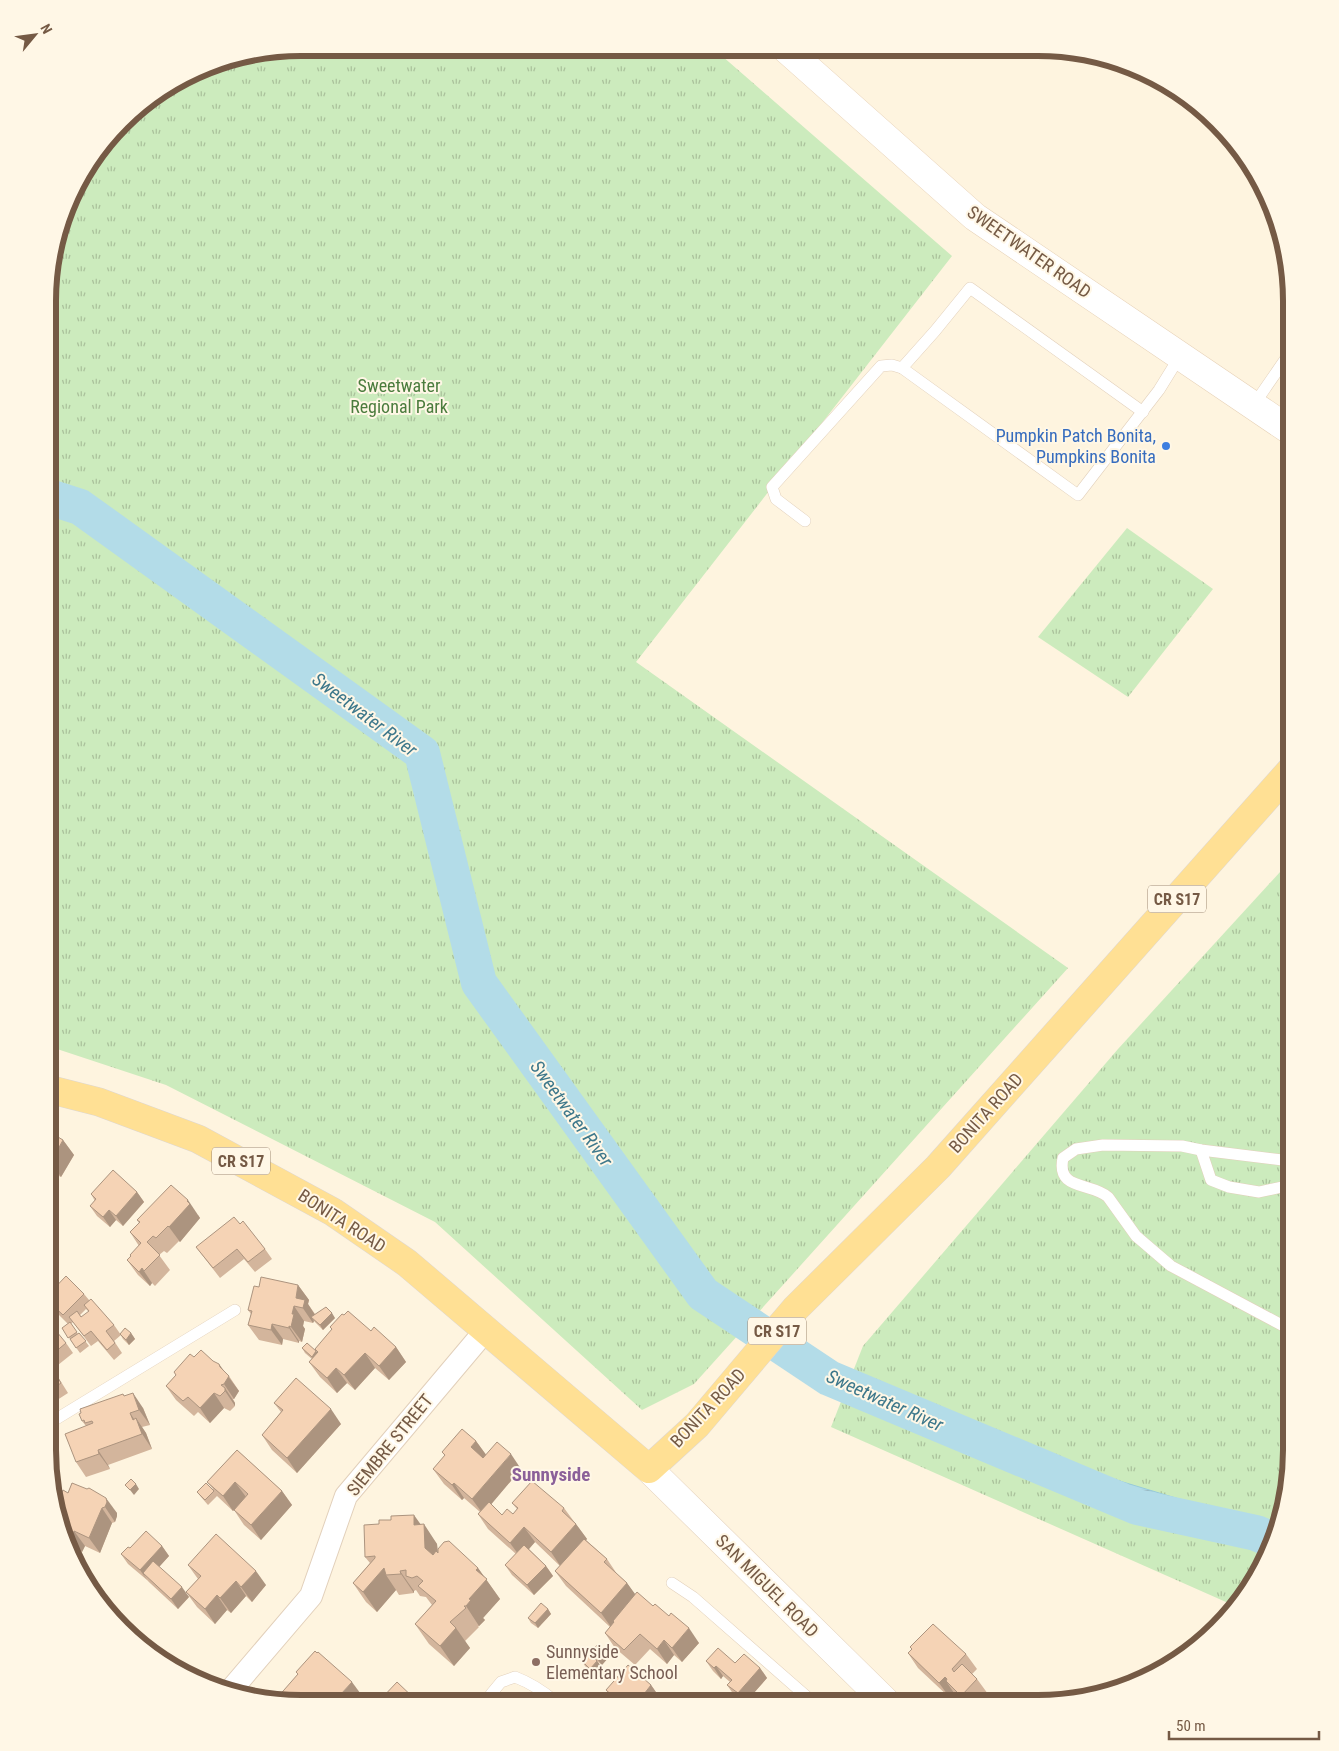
<svg xmlns="http://www.w3.org/2000/svg" width="1339" height="1751" viewBox="0 0 1339 1751" font-family="'Roboto Condensed',sans-serif">
	<style>
		.grass { fill: url(#grass-tufts) }
		.water { fill: url(#water-rules); stroke: #98cbda }
		.lines { fill: none; stroke-linecap: round; stroke-linejoin: round }
		.river { stroke: #b3dce8; stroke-width: 36 }
		.service-casing { stroke: #e2d0bb; stroke-width: 12 }
		.minor-casing { stroke: #e2d0bb; stroke-width: 24 }
		.tertiary-casing { stroke: #e2d0bb; stroke-width: 29 }
		.secondary-casing { stroke: #e7d2b8; stroke-width: 29 }
		.primary-casing { stroke: #ded7d2; stroke-width: 29 }
		.service { stroke: #fff; stroke-width: 11 }
		.minor { stroke: #fff; stroke-width: 22 }
		.tertiary { stroke: #fff; stroke-width: 28 }
		.secondary { stroke: #fff; stroke-width: 28 }
		.primary { stroke: #ffe094; stroke-width: 28 }
		.wall { fill: #d3b59c; fill-rule: evenodd }
		.shaded-wall { fill: #ac947f }
		.building { fill: #f5d3b5; stroke: #ac947f }
		.shop-dot { fill: #3f7fe0; stroke: #fff7e6; stroke-width: 2 }
		.education-dot { fill: #8d6e63; stroke: #fff7e6; stroke-width: 2 }
		.labels { text-anchor: middle; stroke-width: 4; stroke-linejoin: round; paint-order: stroke }
		.shield { fill: #fff7e6; stroke: #9e8975; stroke-width: 1 }
		.shield-label { font-size: 16px; font-weight: bold; fill: #755a45 }
		.street-label { font-size: 18px; fill: #755a45; stroke: #fff7e6 }
		.park-label { font-size: 18px; fill: #4b7c3d; stroke: #fff7e6 }
		.shop-label { font-size: 18px; fill: #366cbe; stroke: #fff7e6; text-anchor: end }
		.education-label { font-size: 18px; fill: #785e54; stroke: #fff7e6; text-anchor: start }
		.water-label { font-size: 19px; font-style: italic; fill: #3e788b; stroke: #fff7e6 }
		.neighbourhood-label { font-size: 19px; font-weight: bold; fill: #8b6099; stroke: #fff7e6 }
		.rim { fill: none; stroke: #755a45; stroke-width: 6 }
	</style>
	<defs>
		<pattern id="grass-tufts" width="24" height="20" patternUnits="userSpaceOnUse" patternTransform="scale(1.25)"><rect width="24" height="20" fill="#ccebbd"/><path d="M3 7l-1-3M5 7V3M7 7l1-3M15 17l-1-3M17 17v-4M19 17l1-3" fill="none" stroke="#aac19b"/></pattern>
		<pattern id="water-rules" width="6" height="5" patternUnits="userSpaceOnUse" patternTransform="scale(1.25)"><rect width="6" height="5" fill="#b3dce8"/><path d="M0 2.5h6" fill="none" stroke="#96b5be"/></pattern>
	</defs>
	<rect width="100%" height="100%" fill="#fef4df"/>
	<g class="grass">
		<polygon points="302,48 714,49 952,256 636,662 1068,968 694,1384 642,1410 435,1222 166,1085 48,1046 50,268 81,175 134,110 220,61"/>
		<polygon points="1127,528 1213,589 1128,697 1038,637"/>
		<polygon points="1291,860 1291,1466 1278,1531 1249,1591 1235,1606 831,1427 863,1346 1118,1049"/>
	</g>
	<polygon class="water" points="873,1379 1090,1472 1278,1529 1277,1534 1074,1474 868,1389"/>
	<g class="lines">
		<polyline class="river" points="49,497 80,507 422,753 479,983 703,1294 829,1378 1137,1507 1256,1533 1273,1540"/>
		<g class="service-casing">
			<g id="service">
				<polyline points="902,368 935,331 970,288 1143,412"/>
				<polyline points="1253,406 1291,351"/>
				<polyline points="805,521 776,499 772,487 881,366 892,365 902,368 1078,495 1159,390 1180,356"/>
				<polyline points="1201,1150 1211,1180 1229,1187 1259,1192 1291,1185"/>
				<path d="M1291,1330L1171,1266L1136,1236L1108,1197C1091,1182 1056,1191 1063,1158L1076,1149L1103,1145L1182,1146L1201,1150L1291,1161"/>
				<polyline points="48,1424 235,1310"/>
				<polyline points="672,1583 693,1597 814,1703"/>
				<path d="M492,1702L491,1694L501,1682L515,1677C531,1683 543,1691 556,1702"/>
			</g>
		</g>
		<g class="minor-casing">
			<polyline id="minor" points="230,1691 311,1596 346,1496 485,1331"/>
		</g>
		<g class="tertiary-casing">
			<polyline id="tertiary" points="649,1469 887,1703"/>
		</g>
		<g class="secondary-casing">
			<polyline id="secondary" points="786,49 975,217 1291,431"/>
		</g>
		<g class="primary-casing">
			<polyline id="primary" points="48,1089 99,1102 198,1139 333,1212 407,1263 649,1469 697,1425 795,1309 938,1167 1291,770"/>
		</g>
		<use href="#service" class="service"/>
		<use href="#minor" class="minor"/>
		<use href="#tertiary" class="tertiary"/>
		<use href="#secondary" class="secondary"/>
		<use href="#primary" class="primary"/>
	</g>
	<g class="wall">
		<polygon points="48,1131 63,1140 74,1155 61,1177 53,1173 48,1182"/>
		<polygon points="137,1192 144,1202 123,1226 116,1220 110,1227 97,1216 90,1206 95,1201 91,1194"/>
		<polygon points="198,1215 200,1218 180,1242 179,1241 167,1253 164,1251 159,1255 170,1270 155,1286 152,1283 150,1286 138,1275 127,1260 139,1246 130,1232 139,1223 137,1220"/>
		<polygon points="240,1224 265,1249 272,1259 255,1272 244,1259 220,1278 196,1247"/>
		<polygon points="298,1285 309,1300 308,1304 315,1314 335,1318 323,1330 314,1321 313,1323 304,1321 303,1326 305,1329 302,1342 299,1341 299,1343 283,1339 282,1345 259,1340 248,1325 251,1314 248,1310 259,1287"/>
		<path d="M84,1294L89,1300L114,1325L121,1335L114,1341L122,1353L114,1360L98,1341L91,1346L73,1322L71,1324L78,1334L79,1333L89,1346L80,1353L62,1328L68,1324L52,1308L48,1302V1295ZM86,1309L89,1312L81,1317L80,1315Z"/>
		<polygon points="330,1327 371,1331 396,1347 406,1362 389,1380 375,1368 355,1390 347,1383 337,1393 320,1377 309,1362 312,1359 305,1353 302,1348 316,1351 318,1353 315,1349 332,1330"/>
		<polygon points="48,1330 66,1343 73,1353 53,1369 68,1393 51,1404 52,1405 48,1408"/>
		<polygon points="131,1333 135,1339 129,1345 123,1339 120,1334"/>
		<polygon points="194,1357 225,1372 229,1376 239,1391 234,1399 233,1399 235,1403 235,1406 230,1411 224,1408 210,1423 198,1412 194,1416 176,1400 166,1386 176,1375 174,1372"/>
		<polygon points="125,1396 143,1408 150,1425 142,1427 146,1433 152,1449 108,1465 110,1469 86,1477 76,1462 86,1426 82,1421"/>
		<polygon points="274,1403 341,1424 297,1473 272,1450 262,1435 281,1412"/>
		<polygon points="476,1441 486,1455 521,1469 491,1504 502,1515 513,1514 517,1509 512,1503 564,1508 587,1539 586,1540 607,1559 617,1574 627,1583 635,1595 653,1606 699,1643 682,1662 674,1655 667,1664 650,1649 635,1665 615,1648 605,1633 610,1627 566,1586 555,1571 560,1566 535,1542 529,1549 546,1566 553,1576 534,1595 512,1575 505,1565 516,1554 488,1529 478,1514 480,1512 464,1498 462,1500 444,1484 433,1469 445,1456 442,1452"/>
		<polygon points="237,1450 282,1491 292,1505 261,1540 244,1525 234,1510 233,1511 217,1496 208,1505 201,1497 197,1492 213,1489 207,1482"/>
		<polygon points="72,1483 117,1513 117,1516 115,1522 112,1523 100,1553 85,1546 82,1552 68,1546 56,1515 55,1508 68,1493"/>
		<polygon points="379,1524 421,1524 437,1544 438,1553 478,1568 500,1599 483,1618 485,1620 479,1626 478,1626 479,1627 465,1641 470,1648 454,1666 429,1644 415,1624 432,1605 426,1597 420,1596 416,1590 414,1591 414,1593 399,1595 396,1590 377,1612 366,1602 353,1583 370,1563 365,1557"/>
		<polygon points="162,1546 169,1556 159,1567 189,1597 178,1609 150,1583 147,1580 128,1564 121,1554 130,1548"/>
		<polygon points="188,1565 266,1585 252,1602 246,1596 231,1613 227,1610 215,1624 197,1607 186,1592 198,1579"/>
		<polygon points="548,1609 551,1614 538,1628 531,1623 528,1618"/>
		<polygon points="590,1653 608,1658 602,1665 597,1661 601,1666 594,1674 585,1666 582,1661 593,1657"/>
		<polygon points="908,1653 966,1654 977,1669 972,1674 977,1679 988,1694 978,1703 964,1703 954,1693 950,1698 918,1668"/>
		<polygon points="706,1661 735,1663 760,1668 767,1678 745,1703 744,1703 734,1695 727,1685 730,1682 723,1676 721,1679 713,1671"/>
		<polygon points="651,1685 658,1695 653,1702 654,1702 616,1702 613,1700 606,1690"/>
	</g>
	<g class="shaded-wall">
		<polygon points="63,1140 74,1155 61,1177 51,1162"/>
		<polygon points="48,1165 53,1173 48,1182"/>
		<polygon points="137,1192 144,1202 123,1226 116,1216"/>
		<polygon points="188,1200 200,1218 180,1242 169,1227"/>
		<polygon points="109,1210 116,1220 110,1227 103,1217"/>
		<polygon points="142,1268 152,1283 150,1286 139,1272"/>
		<polygon points="56,1277 59,1282 56,1286 52,1281"/>
		<polygon points="298,1285 309,1300 308,1304 315,1315 311,1317 314,1321 313,1323 296,1298"/>
		<polygon points="294,1306 304,1321 303,1326 305,1329 302,1342 291,1327 292,1314"/>
		<polygon points="332,1313 335,1318 323,1330 320,1325"/>
		<polygon points="272,1324 283,1339 282,1345 271,1330"/>
		<polygon points="289,1326 299,1341 299,1343 289,1328"/>
		<polygon points="131,1333 135,1339 129,1345 126,1340"/>
		<polygon points="396,1347 406,1362 389,1380 379,1366"/>
		<polygon points="316,1351 320,1356 315,1362 312,1357"/>
		<polygon points="365,1353 375,1368 355,1390 344,1375"/>
		<polygon points="219,1364 239,1391 234,1399 224,1384"/>
		<polygon points="336,1368 347,1383 337,1393 327,1378"/>
		<polygon points="225,1388 235,1403 235,1406 225,1391"/>
		<polygon points="133,1393 143,1408 150,1425 139,1410"/>
		<polygon points="214,1393 224,1408 210,1423 200,1408"/>
		<polygon points="331,1409 341,1424 297,1473 287,1458"/>
		<polygon points="130,1413 138,1425 136,1418 146,1433 152,1449 133,1420"/>
		<polygon points="476,1441 487,1456 482,1462 471,1447"/>
		<polygon points="98,1450 108,1465 110,1469 99,1454"/>
		<polygon points="511,1454 521,1469 483,1514 472,1499"/>
		<polygon points="235,1482 246,1497 233,1511 223,1496"/>
		<polygon points="454,1483 464,1498 462,1500 452,1485"/>
		<polygon points="136,1484 139,1489 134,1495 130,1490"/>
		<polygon points="282,1491 292,1505 261,1540 251,1525"/>
		<polygon points="106,1498 117,1513 117,1516 115,1522 105,1507"/>
		<polygon points="102,1508 112,1523 100,1553 89,1538"/>
		<polygon points="414,1515 424,1529 424,1524 437,1544 439,1567 425,1548 414,1525"/>
		<polygon points="576,1524 587,1539 561,1567 551,1552"/>
		<polygon points="524,1527 535,1542 521,1558 510,1543"/>
		<polygon points="74,1531 85,1546 82,1552 72,1537"/>
		<polygon points="162,1546 169,1556 149,1578 143,1573 147,1580 140,1570"/>
		<polygon points="546,1566 553,1576 534,1595 527,1585"/>
		<polygon points="384,1568 386,1575 396,1590 377,1612 363,1592"/>
		<polygon points="478,1568 500,1599 483,1618 485,1620 479,1626 466,1606 469,1599 476,1570"/>
		<polygon points="256,1571 266,1585 252,1602 241,1587"/>
		<polygon points="400,1571 414,1591 414,1593 401,1574"/>
		<polygon points="236,1581 246,1596 231,1613 220,1598"/>
		<polygon points="627,1583 638,1598 613,1621 615,1624 611,1627 601,1613"/>
		<polygon points="182,1587 189,1597 178,1609 171,1599"/>
		<polygon points="217,1595 227,1610 215,1624 205,1609"/>
		<polygon points="548,1609 551,1614 538,1628 535,1623"/>
		<polygon points="456,1628 470,1648 454,1666 440,1646"/>
		<polygon points="689,1628 699,1643 682,1662 672,1648"/>
		<polygon points="664,1640 674,1655 667,1664 657,1649"/>
		<polygon points="605,1652 608,1658 602,1665 598,1660"/>
		<polygon points="156,1654 161,1661 155,1656"/>
		<polygon points="597,1661 601,1666 594,1674 590,1669"/>
		<polygon points="716,1666 723,1676 721,1679 714,1668"/>
		<polygon points="760,1668 767,1678 745,1703 744,1703 738,1693"/>
		<polygon points="945,1677 951,1685 946,1681 954,1693 950,1698 939,1683"/>
		<polygon points="352,1682 363,1697 358,1702 339,1702 341,1694"/>
		<polygon points="651,1685 658,1695 652,1702 640,1702 644,1694"/>
	</g>
	<g class="building">
		<polygon points="48,1131 63,1140 51,1162 48,1161"/>
		<polygon points="113,1170 137,1192 116,1216 109,1210 103,1217 90,1206 96,1199 91,1194"/>
		<polygon points="171,1185 188,1200 187,1201 190,1204 169,1227 168,1226 156,1238 153,1236 147,1242 160,1255 144,1271 142,1268 139,1272 127,1260 131,1256 130,1255 141,1243 130,1232 140,1222 137,1220"/>
		<polygon points="234,1217 240,1224 243,1221 265,1249 248,1262 237,1249 213,1268 196,1247"/>
		<polygon points="52,1273 56,1277 52,1281 49,1277"/>
		<polygon points="66,1276 84,1294 63,1315 48,1301 48,1295"/>
		<polygon points="261,1277 298,1285 296,1298 305,1300 303,1308 294,1306 292,1314 294,1314 291,1327 289,1326 289,1328 272,1324 271,1330 248,1325 252,1311 248,1310 254,1286 259,1287"/>
		<polygon points="91,1299 114,1325 106,1331 115,1343 107,1350 91,1331 84,1336 69,1317 77,1311 81,1317 89,1311 84,1305"/>
		<polygon points="326,1307 332,1313 320,1325 311,1317"/>
		<polygon points="348,1311 371,1331 374,1327 396,1347 379,1366 365,1353 344,1375 336,1368 327,1378 309,1362 318,1352 315,1349 332,1329 330,1327 342,1314 344,1315"/>
		<polygon points="70,1322 77,1332 68,1338 62,1328"/>
		<polygon points="52,1326 66,1343 48,1358 48,1330"/>
		<polygon points="125,1328 131,1333 126,1340 120,1334"/>
		<polygon points="79,1333 86,1341 76,1348 70,1339"/>
		<polygon points="307,1343 316,1351 312,1357 302,1348"/>
		<polygon points="201,1350 213,1361 219,1364 220,1367 229,1376 224,1384 221,1385 225,1388 225,1391 220,1396 214,1393 200,1408 188,1397 183,1401 166,1386 176,1375 174,1372 190,1354 194,1357"/>
		<polygon points="49,1363 61,1383 48,1392 48,1364"/>
		<polygon points="296,1378 331,1409 287,1458 262,1435 283,1410 274,1403"/>
		<polygon points="133,1393 139,1410 130,1413 133,1420 136,1418 142,1434 98,1450 99,1454 76,1462 65,1434 93,1423 92,1421 85,1423 84,1420 82,1421 79,1414 81,1413 80,1409 123,1394 124,1396"/>
		<polygon points="462,1429 476,1441 471,1447 483,1458 497,1442 511,1454 472,1499 454,1483 452,1485 433,1469 445,1455 442,1452"/>
		<polygon points="237,1450 282,1491 251,1525 234,1510 248,1494 235,1482 223,1496 207,1482"/>
		<polygon points="131,1479 136,1484 130,1490 125,1485"/>
		<polygon points="532,1481 564,1508 562,1511 576,1524 551,1552 524,1527 510,1543 478,1514 489,1502 502,1515 507,1509 513,1514 518,1508 512,1503"/>
		<polygon points="72,1483 87,1489 89,1488 106,1498 107,1502 105,1507 102,1508 89,1538 74,1531 72,1537 63,1533 56,1515 55,1508 63,1490 68,1493"/>
		<polygon points="206,1483 214,1491 205,1500 197,1492"/>
		<polygon points="414,1515 414,1525 424,1524 425,1548 433,1555 436,1551 438,1553 438,1549 444,1542 449,1541 478,1568 476,1570 487,1579 469,1599 471,1600 466,1606 464,1606 466,1608 450,1622 456,1628 440,1646 415,1624 436,1601 418,1586 423,1581 417,1576 412,1578 406,1576 406,1570 400,1571 401,1574 386,1575 384,1568 363,1592 353,1583 375,1558 375,1556 365,1557 364,1525 379,1524 379,1520 391,1520 391,1516"/>
		<polygon points="146,1531 162,1546 140,1570 121,1554 128,1547 130,1548"/>
		<polygon points="216,1534 256,1571 241,1587 236,1581 220,1598 217,1595 205,1609 186,1592 201,1576 188,1565"/>
		<polygon points="584,1539 607,1559 604,1562 627,1583 601,1613 555,1571"/>
		<polygon points="524,1545 546,1566 527,1585 505,1565"/>
		<polygon points="153,1561 182,1587 171,1599 143,1573"/>
		<polygon points="637,1592 653,1606 655,1604 669,1616 671,1613 689,1628 672,1648 664,1640 657,1649 640,1634 624,1650 605,1633 614,1622 613,1621"/>
		<polygon points="541,1603 548,1609 535,1623 528,1618"/>
		<polygon points="121,1624 156,1654 155,1656 120,1625"/>
		<polygon points="933,1624 966,1654 952,1669 954,1672 962,1664 977,1679 961,1696 946,1681 947,1679 945,1677 939,1683 908,1653 912,1649 910,1647"/>
		<polygon points="597,1645 605,1652 598,1660 590,1653"/>
		<polygon points="718,1648 735,1663 744,1654 760,1668 738,1693 727,1685 732,1680 716,1666 714,1668 706,1661"/>
		<polygon points="315,1651 317,1653 318,1652 352,1682 341,1694 344,1696 339,1702 315,1701 311,1698 308,1701 280,1701 277,1698 298,1674 296,1672"/>
		<polygon points="589,1653 597,1661 590,1669 582,1661"/>
		<polygon points="628,1665 651,1685 644,1694 646,1696 640,1702 620,1702 606,1690"/>
		<polygon points="397,1682 418,1702 384,1702 381,1699"/>
		<polygon points="1059,1693 1066,1700 1051,1702"/>
		<polygon points="376,1695 384,1702 362,1702 371,1701"/>
	</g>
	<circle class="shop-dot" cx="1166" cy="446" r="5"/>
	<circle class="education-dot" cx="536" cy="1662" r="5"/>
	<g class="labels">
		<g class="shield">
			<rect x="1148" y="885.5" width="58" height="27" rx="4"/>
			<rect x="212" y="1147.5" width="58" height="27" rx="4"/>
			<rect x="748" y="1317.5" width="58" height="27" rx="4"/>
		</g>
		<g class="shield-label">
			<text x="1177" y="905">CR S17</text>
			<text x="241" y="1167">CR S17</text>
			<text x="777" y="1337">CR S17</text>
		</g>
		<g class="street-label">
			<text transform="translate(1029 252) rotate(35)" y="6">SWEETWATER ROAD</text>
			<text transform="translate(986 1113) rotate(-48)" y="6">BONITA ROAD</text>
			<text transform="translate(342 1221) rotate(33)" y="6">BONITA ROAD</text>
			<text transform="translate(708 1408) rotate(-47)" y="6">BONITA ROAD</text>
			<text transform="translate(390 1445) rotate(-51)" y="6">SIEMBRE STREET</text>
			<text transform="translate(767 1586) rotate(45)" y="6">SAN MIGUEL ROAD</text>
		</g>
		<g class="park-label">
			<text x="399" y="392">Sweetwater<tspan x="399" dy="21">Regional Park</tspan></text>
		</g>
		<g class="shop-label">
			<text x="1156" y="442">Pumpkin Patch Bonita,<tspan x="1156" dy="21">Pumpkins Bonita</tspan></text>
		</g>
		<g class="education-label">
			<text x="546" y="1658">Sunnyside<tspan x="546" dy="21">Elementary School</tspan></text>
		</g>
		<g class="water-label">
			<text transform="translate(365 714) rotate(37)" y="7">Sweetwater River</text>
			<text transform="translate(572 1113) rotate(54)" y="7">Sweetwater River</text>
			<text transform="translate(885 1400) rotate(24)" y="7">Sweetwater River</text>
		</g>
		<g class="neighbourhood-label">
			<text x="551" y="1481">Sunnyside</text>
		</g>
	</g>
	<path d="M0 0H1339V1751H0ZM301 56H1038A245 245 0 0 1 1283 301V1450A245 245 0 0 1 1038 1695H301A245 245 0 0 1 56 1450V301A245 245 0 0 1 301 56Z" fill="#fff7e6" fill-rule="evenodd"/>
	<path class="rim" d="M301 56H1038A245 245 0 0 1 1283 301V1450A245 245 0 0 1 1038 1695H301A245 245 0 0 1 56 1450V301A245 245 0 0 1 301 56Z"/>
	<g transform="translate(35 35) rotate(61)" stroke="#fff7e6" stroke-width="4" paint-order="stroke">
	<path d="M0-4L9 19L0 12L-9 19Z" fill="#755a45"/>
	<text y="-8" font-size="14" font-weight="bold" text-anchor="middle" fill="#755a45">N</text>
	</g>
	<path d="M1169 1731v8h150v-8" fill="none" stroke="#755a45" stroke-width="2.5"/>
	<text x="1176" y="1731" font-size="15" fill="#755a45" stroke="#fff7e6" stroke-width="4" paint-order="stroke">50 m</text>
</svg>
